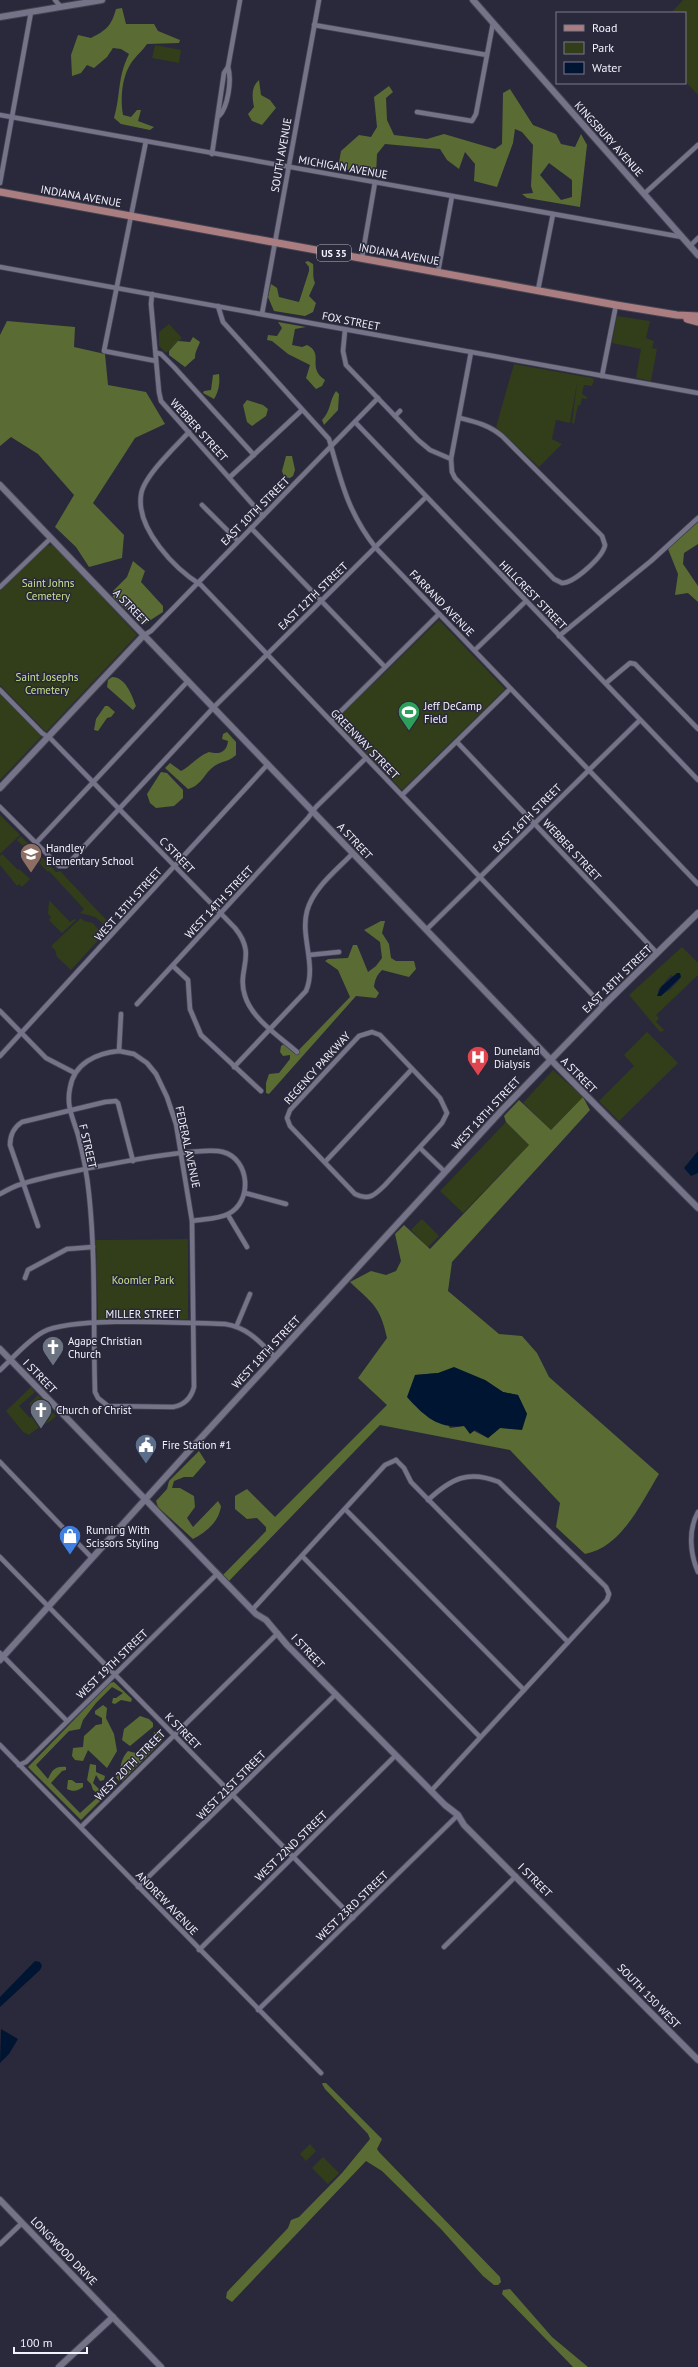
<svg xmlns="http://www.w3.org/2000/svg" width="698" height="2367" viewBox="0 0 698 2367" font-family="'PT Sans',sans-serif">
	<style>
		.green { fill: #323d19; fill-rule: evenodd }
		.forest { fill: #5a6c33; fill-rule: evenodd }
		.water { fill: #001532 }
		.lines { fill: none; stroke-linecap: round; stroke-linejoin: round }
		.street-casing { stroke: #444351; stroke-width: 6 }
		.secondary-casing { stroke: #444351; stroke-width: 8 }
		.primary-casing { stroke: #444351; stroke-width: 9 }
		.street { stroke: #747388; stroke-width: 4.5 }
		.secondary { stroke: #747388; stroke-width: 6 }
		.primary { stroke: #aa7e80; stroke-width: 7 }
		.labels { text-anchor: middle; stroke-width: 3; stroke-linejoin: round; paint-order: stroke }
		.shield { fill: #2a283b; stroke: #b7b6c3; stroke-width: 1 }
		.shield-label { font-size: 10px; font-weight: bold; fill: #f3f3fd }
		.street-label { font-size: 11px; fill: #f3f3fd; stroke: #2a283b }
		.park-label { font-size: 11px; fill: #c5e18c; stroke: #2a283b }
		.poi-label { font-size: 11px; fill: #f3f3fd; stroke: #2a283b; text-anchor: start }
	</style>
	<rect width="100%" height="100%" fill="#2a283b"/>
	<g class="green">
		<polygon points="683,0 698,0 698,95 685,81 685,13 671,13"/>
		<polygon points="155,45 181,50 179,63 152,58"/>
		<polygon points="617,316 650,321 646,338 654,341 652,348 657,349 651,381 636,378 641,349 612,343"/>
		<polygon points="169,324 182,338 166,353 159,346 159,332"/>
		<polygon points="514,364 592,378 594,380 592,386 584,385 582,394 587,397 587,399 582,398 580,406 578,405 574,424 572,423 577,383 570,423 556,420 552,439 562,444 539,467 496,427"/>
		<polygon points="52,545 57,548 137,635 46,732 0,685 0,590 45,546"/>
		<polygon points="439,620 505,689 402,790 336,723 337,719"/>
		<polygon points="0,693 42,736 0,780"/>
		<polygon points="0,815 20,835 0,854"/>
		<polygon points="21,836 36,852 32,855 17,840"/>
		<polygon points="37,852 56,872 60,871 112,926 109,929 95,917 80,913 84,909 49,871 48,872 39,863 41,861 35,854"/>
		<polygon points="2,854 18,870 19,869 30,879 22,887 19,884 17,886 0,865 0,856"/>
		<polygon points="49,900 70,922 74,919 76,920 62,933 49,920 51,917 48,914"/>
		<polygon points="81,918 84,921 93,923 103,935 71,970 57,957 55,950 51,946"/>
		<path d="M682,947L698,963V975L656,1015L659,1018L656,1022L664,1030L668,1029L660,1032L629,995ZM671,975L680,979L670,990L658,996V990Z"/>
		<polygon points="647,1032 678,1063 619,1121 599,1101 634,1066 624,1055"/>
		<polygon points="553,1070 583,1097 551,1130 523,1103"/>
		<polygon points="506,1122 529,1145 463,1213 440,1191"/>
		<polygon points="422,1219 439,1236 428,1247 411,1230"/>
		<polygon points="188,1239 188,1319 98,1320 96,1240"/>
		<path d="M31,1387L35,1392L19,1406L30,1418L35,1413L29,1404L38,1395L56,1416C48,1425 37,1427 29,1435L23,1432L6,1411Z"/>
		<polygon points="310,2144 316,2151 306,2161 300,2154"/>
		<polygon points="323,2157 339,2173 328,2184 312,2168"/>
	</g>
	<g class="forest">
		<path d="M122,8L126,24H154L158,31L180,40L179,43L147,44C143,50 139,53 135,58C122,72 120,97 123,115L131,117L137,110H141L138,121L154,127L150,130L121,124L114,118C121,94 117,78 129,54L121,49L113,48L107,57L94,68L87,65L81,73L72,76L71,55L78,35L91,38C106,30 111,27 116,9Z"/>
		<path d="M259,80L261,95L270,100L276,108L262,125L252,121L248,114L254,107C252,97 251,87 259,80Z"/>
		<path d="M389,86L393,92L386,98L387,120L394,135L427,139L444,134L495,149L502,144L503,93L510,89L533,125L556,134L561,144L575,147L581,134L587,145L580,207L527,198L522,194L533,193L531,186L533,145L522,132L515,129L513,143L497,187L474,181L475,164L465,152L459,169L447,160L440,149L385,144L377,154L376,175L338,168L341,151L359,135L371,137L377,127L374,97ZM549,163L572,180V197L561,200L540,175Z"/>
		<path d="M308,261L313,264C314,271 312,276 315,283L309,296L316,303L313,312L305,316L274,311L268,297L271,284L277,288L279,297L299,302L309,271V267L305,262Z"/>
		<polygon points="7,321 75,327 74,347 105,354 108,385 146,392 165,424 135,438 93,503 124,535 122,558 89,567 76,547 55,527 74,495 38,454 11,437 0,446 0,335"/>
		<path d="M278,322L306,327L295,329L292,345L302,347L307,345C325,354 306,367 325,380L322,386L316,389L306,378L310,365L288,354L272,341L267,340L268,335L277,336L282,328Z"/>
		<path d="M193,337L200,342C198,348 195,351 195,358L185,367L169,355V351L178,341L190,342Z"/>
		<path d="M219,374C220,383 219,391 214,399L203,393L204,391L211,390L213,375Z"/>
		<path d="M336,391L339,394L338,410L324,425L322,420C331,411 329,401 336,391Z"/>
		<polygon points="247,400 263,405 268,409 266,416 252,426 247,422 243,405"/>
		<polygon points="286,456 292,456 295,470 293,476 290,478 284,477 282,471"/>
		<polygon points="698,522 698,544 684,553 683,564 698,586 698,602 688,593 675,595 678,574 668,549"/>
		<polygon points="133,561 145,571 141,582 163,606 163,612 143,625 113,597 113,591 127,577"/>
		<path d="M112,677C126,677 132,696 136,706L133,710L107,687L108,680Z"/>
		<polygon points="105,706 108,706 115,712 111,717 107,718 98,731 94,730 96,719"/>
		<path d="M227,732L236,742V755C230,761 223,761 216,765C205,771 202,786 188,789L165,768L170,763L181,771C192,765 198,756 209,752C219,755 227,752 228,741L222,739L223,734Z"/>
		<polygon points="161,772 167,773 183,790 183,798 174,806 156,808 150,803 147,794"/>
		<path d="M381,921H385L382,933L389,944L391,958L396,961H414L416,969L409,977L382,970C376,976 375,980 374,987L379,993L376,998L356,996L269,1094L266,1093V1083L269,1074L279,1073L290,1059V1055L283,1056L280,1052L281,1046L284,1044L295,1054L350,997L338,970L325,961L328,959L348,958L353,945H357L368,972L376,966L382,958L380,942L364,930Z"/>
		<path d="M583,1097L590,1110L452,1262L448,1291L499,1334L522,1336L537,1353L549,1377L659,1474C641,1503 622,1547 585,1554L556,1527L560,1503L510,1450L380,1425L229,1581L223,1575L266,1531V1527L257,1518L247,1519L235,1509V1496L247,1489L275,1517L387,1405L358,1378L387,1338C380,1306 373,1304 350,1282L371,1271L386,1275L396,1271L401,1261L395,1234L404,1225L430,1249L529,1145L506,1122L504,1116L519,1100L551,1130ZM438,1373L485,1380L503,1392L518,1395L527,1414L510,1428H500L488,1438L464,1426L450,1428L415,1375Z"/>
		<path d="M199,1451L206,1462L193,1477H184L174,1481L172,1488H180L194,1496L195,1507L187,1518L193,1527L218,1501L221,1506C219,1522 206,1532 193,1539L158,1507L156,1501L167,1489L169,1481Z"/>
		<path d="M114,1682L132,1699L131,1702L121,1700L115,1704L112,1703L113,1698H116L123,1693L112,1687L96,1703L83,1720L80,1729L69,1731L36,1765L48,1779C52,1771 54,1766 66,1767V1770L62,1771L51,1783L80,1813L100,1795L93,1790L91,1784L87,1780L90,1764L96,1765V1772L105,1776L104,1780L100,1781L96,1775L93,1783L103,1793L114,1784H117L81,1820L28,1767L110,1683Z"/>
		<polygon points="103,1705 107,1708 106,1718 114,1734 117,1751 107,1768 88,1750 83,1761 75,1760 72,1756 73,1748 83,1747 84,1736 96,1725 102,1724 102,1718 95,1714 95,1711"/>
		<polygon points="140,1716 149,1719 153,1723 153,1727 130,1746 122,1740 124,1729"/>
		<path d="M154,1732L162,1735V1741L122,1781H119L116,1777L120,1774C120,1766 122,1757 128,1751C140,1755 144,1753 153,1744Z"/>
		<path d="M68,1780H72L76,1783H83V1787C78,1791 73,1792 67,1789Z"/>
		<polygon points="323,2083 326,2083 382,2139 377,2149 379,2152 500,2277 501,2282 498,2285 494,2285 483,2276 441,2229 382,2171 366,2161 232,2302 226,2298 227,2292 288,2228 291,2220 299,2217 342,2173 370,2139 368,2134 325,2089 322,2084"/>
		<polygon points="510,2289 552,2337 588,2367 573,2367 502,2294 503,2290"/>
	</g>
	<g class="water">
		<polygon points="677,973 680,973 681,977 661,996 657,996 661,987"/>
		<polygon points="698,1151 698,1173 691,1176 684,1168"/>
		<path d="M454,1367L485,1380L503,1392L518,1395L527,1414L522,1430L500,1428L488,1438L475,1430L470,1434L464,1426C438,1429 424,1416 407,1397L415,1375L438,1373Z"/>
		<polygon points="35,1961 40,1962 42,1966 40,1970 0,2007 0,1997"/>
		<polygon points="1,2029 18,2039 9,2054 0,2063"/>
	</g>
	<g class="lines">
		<g class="street-casing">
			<g id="street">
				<polyline points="55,0 61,7"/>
				<polyline points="314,25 487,55"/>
				<polyline points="417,112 472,121 476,114 493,23"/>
				<polyline points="0,115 682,237"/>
				<path d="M219,116C228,107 232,80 228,67L240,0"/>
				<polyline points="146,141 104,351 156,361"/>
				<polyline points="212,154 224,73 228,67"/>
				<polyline points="0,183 31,12"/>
				<polyline points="644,194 698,145"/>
				<polyline points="690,246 698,238"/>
				<polyline points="362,258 375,182"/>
				<polyline points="0,267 698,393"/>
				<polyline points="438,272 452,196"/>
				<polyline points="538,290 553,214"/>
				<polyline points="152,294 151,304 159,392 161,401 263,516"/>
				<path d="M218,306L223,322L329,439C341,481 348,513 376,548L698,884"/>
				<polyline points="262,314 319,0"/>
				<path d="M345,330L343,351L346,365L418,440L430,450L451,459L452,472L455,478L554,579L562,583C574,583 603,557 605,545L602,536L502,436C489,425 476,422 460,418"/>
				<polyline points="157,353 161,354 174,367 254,455"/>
				<polyline points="602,376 616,305"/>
				<polyline points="395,416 400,411"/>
				<polyline points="355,422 698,780"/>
				<path d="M189,432C176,446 143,477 141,495C136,529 175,569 201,585L603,1006"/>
				<polyline points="451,459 471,352"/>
				<polyline points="230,477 302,410"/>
				<polyline points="202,505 238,541"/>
				<polyline points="251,528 385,667"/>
				<polyline points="0,587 51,538"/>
				<polyline points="144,635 151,631 378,398"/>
				<polyline points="559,636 651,561 698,518"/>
				<polyline points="475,650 526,601"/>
				<polyline points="606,683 630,663 635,664 698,729"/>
				<path d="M0,690L42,733L51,739L235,928C258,956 236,969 245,996C252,1019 280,1037 297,1052"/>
				<polyline points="331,721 439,614"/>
				<polyline points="457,742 657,953"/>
				<polyline points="402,795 510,689"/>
				<polyline points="0,807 59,866 66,866 213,708 426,497"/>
				<polyline points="36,843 188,681"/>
				<polyline points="426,930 640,720"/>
				<polyline points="309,955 339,952"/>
				<polyline points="173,966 188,980 190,1009 201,1035 261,1091"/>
				<polyline points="137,1004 308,818 316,807 366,758"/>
				<polyline points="0,1011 46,1058 75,1073"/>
				<path d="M372,1032L380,1035L440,1098L447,1113L442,1123L385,1185C375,1195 369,1201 355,1194L290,1126L287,1118L290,1110L359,1036Z"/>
				<path d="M119,1051L134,1054L147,1063L156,1074L167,1097L176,1124L192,1221L194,1387C191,1399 184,1405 173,1407L108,1406L98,1398L95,1392C93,1326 96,1260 89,1194C87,1174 83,1154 78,1135C73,1118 66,1106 70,1088C74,1063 97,1053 119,1051Z"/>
				<polyline points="119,1051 121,1014"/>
				<polyline points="0,1056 268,764"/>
				<path d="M234,1067L306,991C317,965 300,937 307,911C313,888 337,870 353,853"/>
				<polyline points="420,1148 445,1172"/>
				<polyline points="325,1162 412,1069"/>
				<polyline points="245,1193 286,1204"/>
				<path d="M0,1194C7,1190 14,1186 22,1184C51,1174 198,1145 223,1152C250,1159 253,1202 228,1214C219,1219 203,1219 192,1221"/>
				<polyline points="228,1215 247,1247"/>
				<path d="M38,1226L10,1145C10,1135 13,1128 22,1122L105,1102L116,1101L118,1103L133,1161"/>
				<polyline points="25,1278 28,1270 67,1249 93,1247"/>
				<polyline points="237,1325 250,1294"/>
				<path d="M0,1370C13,1358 27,1341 43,1332C72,1316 187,1323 225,1324C247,1327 260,1342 275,1357"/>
				<polyline points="396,1460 404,1468 411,1482 568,1642"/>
				<polyline points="0,1462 92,1558"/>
				<path d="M428,1500C452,1478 468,1470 499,1482L606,1587L609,1594L607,1600L431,1791"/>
				<polyline points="345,1509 524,1690"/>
				<path d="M698,1512C688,1530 690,1554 698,1572"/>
				<polyline points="302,1556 480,1737"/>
				<polyline points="0,1557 353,1918"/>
				<polyline points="252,1610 385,1465 396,1460"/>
				<polyline points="0,1653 67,1721"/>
				<polyline points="0,1745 321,2073"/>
				<polyline points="19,1765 26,1762 217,1574"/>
				<polyline points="81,1827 278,1633"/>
				<polyline points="138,1887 336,1694"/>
				<polyline points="444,1947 516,1876"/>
				<polyline points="199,1950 396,1755"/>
				<polyline points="258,2010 458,1815"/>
				<polyline points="0,2244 22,2223"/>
			</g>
		</g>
		<g class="secondary-casing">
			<g id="secondary">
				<polyline points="473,0 698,255"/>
				<polyline points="0,17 102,0"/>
				<polyline points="0,485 550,1059 698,1208"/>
				<polyline points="0,788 144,635"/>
				<polyline points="0,1349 256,1614 266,1620 287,1645 445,1805 458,1815 464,1825 698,2060"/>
				<polyline points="0,1660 188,1452 502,1110 607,1002 698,913"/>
				<polyline points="0,2200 161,2367"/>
				<polyline points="59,2367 113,2317"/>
			</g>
		</g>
		<g class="primary-casing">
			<g id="primary">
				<polyline points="0,192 616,305 677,315 698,316"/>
				<polyline points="687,319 698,322"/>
			</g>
		</g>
		<use href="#street" class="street"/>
		<use href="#secondary" class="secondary"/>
		<use href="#primary" class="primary"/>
	</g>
	<defs>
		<g id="stadium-pin" transform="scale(1.15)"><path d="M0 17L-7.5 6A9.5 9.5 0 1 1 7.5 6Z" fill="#2e9e5b" stroke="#2a283b"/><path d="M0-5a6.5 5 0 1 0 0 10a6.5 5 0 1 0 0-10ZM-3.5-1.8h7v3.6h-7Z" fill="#fff"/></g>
		<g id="school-pin" transform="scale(1.15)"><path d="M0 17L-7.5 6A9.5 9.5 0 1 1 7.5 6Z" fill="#8d6e63" stroke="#2a283b"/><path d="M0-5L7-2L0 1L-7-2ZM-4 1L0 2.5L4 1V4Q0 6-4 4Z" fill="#fff"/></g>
		<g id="hospital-pin" transform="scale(1.15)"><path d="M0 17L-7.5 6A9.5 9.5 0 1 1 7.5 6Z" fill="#e0444e" stroke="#2a283b"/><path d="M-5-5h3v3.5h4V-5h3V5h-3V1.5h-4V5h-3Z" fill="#fff"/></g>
		<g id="church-pin" transform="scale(1.15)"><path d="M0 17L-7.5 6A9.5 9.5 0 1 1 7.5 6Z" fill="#6b7280" stroke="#2a283b"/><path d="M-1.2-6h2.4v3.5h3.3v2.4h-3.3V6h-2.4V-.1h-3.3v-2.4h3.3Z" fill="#fff"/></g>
		<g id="civic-pin" transform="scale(1.15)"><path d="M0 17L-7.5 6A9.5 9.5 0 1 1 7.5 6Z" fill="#5c6f8a" stroke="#2a283b"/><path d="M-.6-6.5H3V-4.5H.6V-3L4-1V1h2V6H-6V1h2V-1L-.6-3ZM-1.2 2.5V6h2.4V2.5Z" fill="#fff"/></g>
		<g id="shop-pin" transform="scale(1.15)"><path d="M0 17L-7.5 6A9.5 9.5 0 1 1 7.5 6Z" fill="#3f7fe0" stroke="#2a283b"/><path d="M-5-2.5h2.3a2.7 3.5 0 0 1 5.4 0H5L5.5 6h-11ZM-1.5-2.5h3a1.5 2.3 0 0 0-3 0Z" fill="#fff"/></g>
	</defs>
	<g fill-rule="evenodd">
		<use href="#stadium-pin" x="409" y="712"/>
		<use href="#school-pin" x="31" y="854"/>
		<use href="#hospital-pin" x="478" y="1057"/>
		<use href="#church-pin" x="53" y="1347"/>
		<use href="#church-pin" x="41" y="1410"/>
		<use href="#civic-pin" x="146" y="1445"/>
		<use href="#shop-pin" x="70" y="1536"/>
	</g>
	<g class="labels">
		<rect class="shield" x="317" y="245" width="34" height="16" rx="3"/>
		<g class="shield-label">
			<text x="334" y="257">US 35</text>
		</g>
		<g class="street-label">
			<text transform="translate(609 139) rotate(48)" y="4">KINGSBURY AVENUE</text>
			<text transform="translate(281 155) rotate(-80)" y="4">SOUTH AVENUE</text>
			<text transform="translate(343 167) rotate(10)" y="4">MICHIGAN AVENUE</text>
			<text transform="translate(81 196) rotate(10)" y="4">INDIANA AVENUE</text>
			<text transform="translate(399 254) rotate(10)" y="4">INDIANA AVENUE</text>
			<text transform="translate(351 321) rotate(11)" y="4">FOX STREET</text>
			<text transform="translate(199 430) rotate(48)" y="4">WEBBER STREET</text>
			<text transform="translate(255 511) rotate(-45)" y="4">EAST 10TH STREET</text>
			<text transform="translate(533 595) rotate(46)" y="4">HILLCREST STREET</text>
			<text transform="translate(313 596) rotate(-44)" y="4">EAST 12TH STREET</text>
			<text transform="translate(442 603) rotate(46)" y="4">FARRAND AVENUE</text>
			<text transform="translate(131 607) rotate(46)" y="4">A STREET</text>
			<text transform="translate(365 744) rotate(46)" y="4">GREENWAY STREET</text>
			<text transform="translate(527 818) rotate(-45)" y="4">EAST 16TH STREET</text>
			<text transform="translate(355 841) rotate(47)" y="4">A STREET</text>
			<text transform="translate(572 850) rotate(47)" y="4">WEBBER STREET</text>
			<text transform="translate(177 855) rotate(46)" y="4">C STREET</text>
			<text transform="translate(219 902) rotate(-47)" y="4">WEST 14TH STREET</text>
			<text transform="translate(128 904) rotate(-48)" y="4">WEST 13TH STREET</text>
			<text transform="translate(617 979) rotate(-44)" y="4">EAST 18TH STREET</text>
			<text transform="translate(317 1068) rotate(-48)" y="4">REGENCY PARKWAY</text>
			<text transform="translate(579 1075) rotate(45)" y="4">A STREET</text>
			<text transform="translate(486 1113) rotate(-47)" y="4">WEST 18TH STREET</text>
			<text transform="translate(88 1146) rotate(77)" y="4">F STREET</text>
			<text transform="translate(188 1147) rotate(78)" y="4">FEDERAL AVENUE</text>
			<text x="143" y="1318">MILLER STREET</text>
			<text transform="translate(266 1352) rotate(-47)" y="4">WEST 18TH STREET</text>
			<text transform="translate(40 1376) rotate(46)" y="4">I STREET</text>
			<text transform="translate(308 1651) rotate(47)" y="4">I STREET</text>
			<text transform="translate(112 1664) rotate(-44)" y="4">WEST 19TH STREET</text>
			<text transform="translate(183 1731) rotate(46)" y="4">K STREET</text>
			<text transform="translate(130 1765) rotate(-45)" y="4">WEST 20TH STREET</text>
			<text transform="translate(231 1785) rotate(-45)" y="4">WEST 21ST STREET</text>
			<text transform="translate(291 1846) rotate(-44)" y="4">WEST 22ND STREET</text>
			<text transform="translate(535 1880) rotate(45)" y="4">I STREET</text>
			<text transform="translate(167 1903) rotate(46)" y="4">ANDREW AVENUE</text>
			<text transform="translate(352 1906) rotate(-44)" y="4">WEST 23RD STREET</text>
			<text transform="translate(649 1996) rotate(46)" y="4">SOUTH 150 WEST</text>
			<text transform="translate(64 2251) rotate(46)" y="4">LONGWOOD DRIVE</text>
		</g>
		<g class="park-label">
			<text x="48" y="587">Saint Johns<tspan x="48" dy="13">Cemetery</tspan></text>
			<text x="47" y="681">Saint Josephs<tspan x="47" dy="13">Cemetery</tspan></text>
			<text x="143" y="1284">Koomler Park</text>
		</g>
		<g class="poi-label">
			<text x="424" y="710">Jeff DeCamp<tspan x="424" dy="13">Field</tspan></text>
			<text x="46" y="852">Handley<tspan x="46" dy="13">Elementary School</tspan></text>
			<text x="494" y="1055">Duneland<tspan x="494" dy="13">Dialysis</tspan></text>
			<text x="68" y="1345">Agape Christian<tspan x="68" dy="13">Church</tspan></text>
			<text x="56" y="1414">Church of Christ</text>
			<text x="162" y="1449">Fire Station #1</text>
			<text x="86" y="1534">Running With<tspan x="86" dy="13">Scissors Styling</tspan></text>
		</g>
	</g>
	<rect x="556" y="12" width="130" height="72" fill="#2a283b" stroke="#7a7989"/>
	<rect x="564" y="25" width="20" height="6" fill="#aa7e80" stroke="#7a7989"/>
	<text x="592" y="32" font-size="12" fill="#f3f3fd">Road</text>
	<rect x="564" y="42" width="20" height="12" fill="#323d19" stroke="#7a7989"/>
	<text x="592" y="52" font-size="12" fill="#f3f3fd">Park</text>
	<rect x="564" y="62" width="20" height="12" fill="#001532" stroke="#7a7989"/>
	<text x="592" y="72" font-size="12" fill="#f3f3fd">Water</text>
	<path d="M14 2347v6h73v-6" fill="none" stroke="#f3f3fd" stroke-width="2"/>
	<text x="20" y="2347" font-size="12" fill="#f3f3fd" stroke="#2a283b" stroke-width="3" paint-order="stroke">100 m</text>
</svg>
